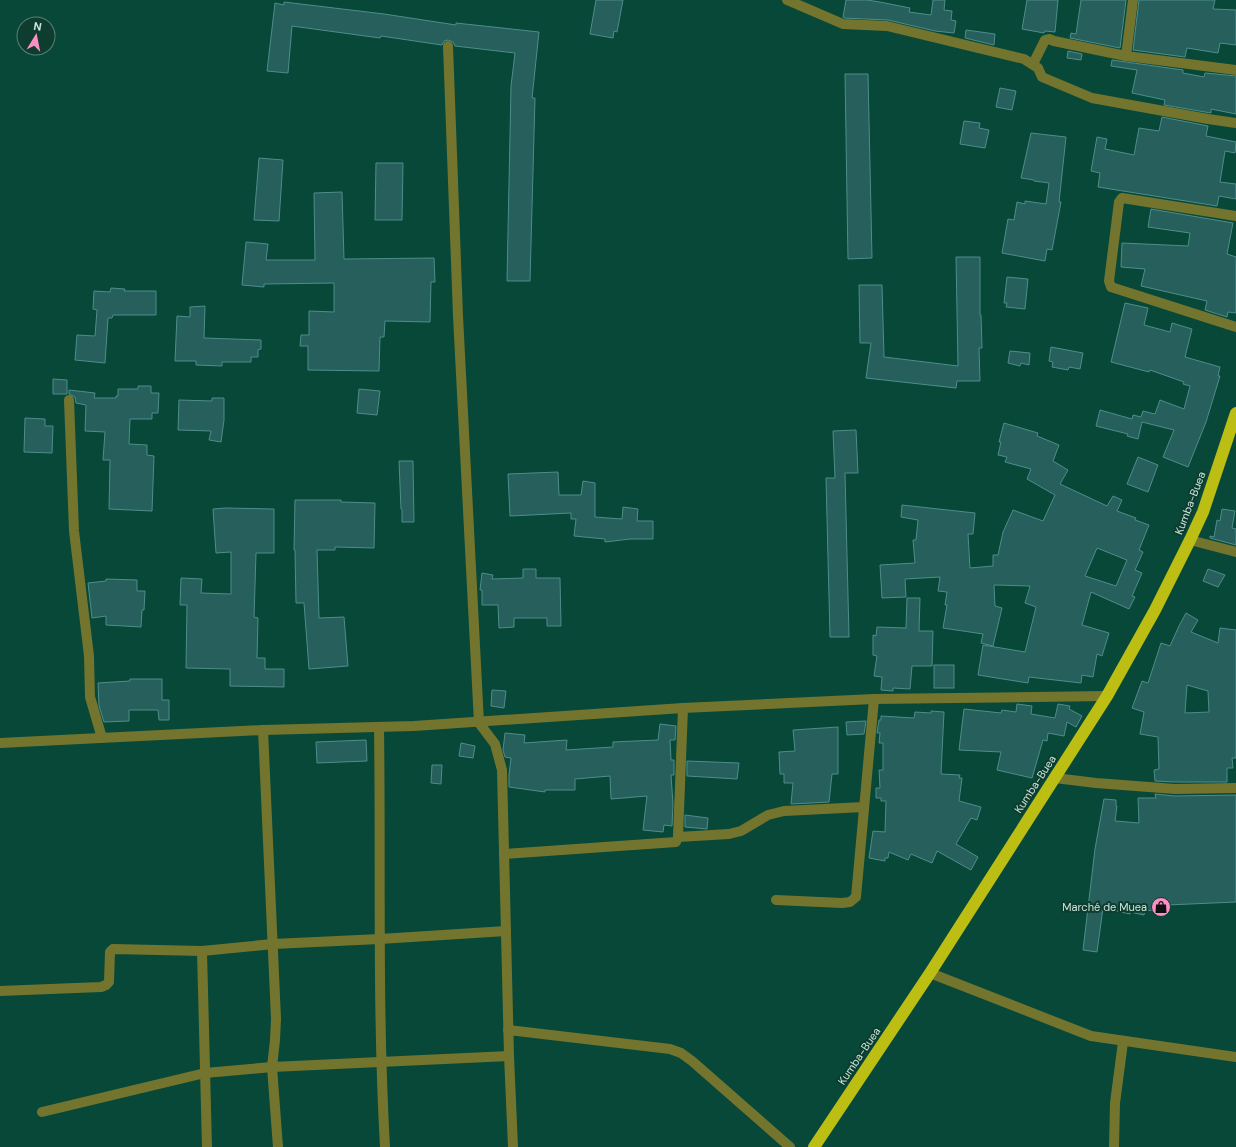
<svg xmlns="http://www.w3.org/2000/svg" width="1236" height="1147" viewBox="0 0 1236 1147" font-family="'DM Sans',sans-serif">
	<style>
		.building { fill: #275f5c; stroke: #4d8e8a; fill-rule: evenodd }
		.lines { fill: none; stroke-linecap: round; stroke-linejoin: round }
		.minor { stroke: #73752e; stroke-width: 10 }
		.highway { stroke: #bcbe14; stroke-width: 12 }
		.labels { text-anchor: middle; stroke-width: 4; stroke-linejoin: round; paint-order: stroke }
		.street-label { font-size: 11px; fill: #c9e6db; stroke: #0e3c2f }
		.poi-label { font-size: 11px; fill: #c9e6db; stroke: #0e3c2f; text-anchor: end }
	</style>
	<rect width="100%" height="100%" fill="#074838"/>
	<g class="building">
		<polygon points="596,0 623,0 617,32 614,31 613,38 590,34"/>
		<polygon points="846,0 867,0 880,2 910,8 909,12 931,15 933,0 945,0 944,10 952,11 951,20 956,21 954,33 935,31 888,20 844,18 843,17"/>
		<polygon points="1027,0 1058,0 1055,32 1045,31 1044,33 1022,29"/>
		<polygon points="1081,0 1126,0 1120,48 1070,38 1071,33 1076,34"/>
		<polygon points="1139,0 1215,0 1213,9 1236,10 1236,45 1220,43 1218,53 1187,48 1185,57 1133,50"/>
		<polygon points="284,2 384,14 456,25 456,23 539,32 532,98 535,98 530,281 507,281 511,86 515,53 455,46 453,42 448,40 444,41 442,45 381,36 380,38 292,26 288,73 267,71 275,3 284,5"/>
		<polygon points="966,30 995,34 994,45 965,38"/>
		<polygon points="1068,51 1082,54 1081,60 1067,58"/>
		<polygon points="1112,60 1183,70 1183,73 1204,77 1205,73 1236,76 1236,114 1211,109 1211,113 1164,105 1165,100 1132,93 1137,70 1111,66"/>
		<polygon points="845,74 868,74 872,258 848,259"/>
		<polygon points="1000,88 1016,91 1012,110 996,107"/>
		<polygon points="1162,117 1208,126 1206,136 1236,142 1235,153 1225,151 1220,182 1236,184 1236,199 1219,196 1217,206 1098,187 1100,173 1091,171 1097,137 1107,139 1105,149 1134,155 1139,128 1159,131"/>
		<polygon points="964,121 980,123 979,128 989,130 985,148 960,144"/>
		<polygon points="1031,133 1066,137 1059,202 1061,202 1052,250 1047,249 1045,261 1002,253 1008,219 1014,220 1017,202 1025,204 1025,201 1046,204 1049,183 1034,181 1034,180 1021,178"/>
		<polygon points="259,158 283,160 279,221 254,220"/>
		<polygon points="376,163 403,163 402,220 375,220"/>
		<polygon points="342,192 344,259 434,258 435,282 431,282 430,322 385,321 384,337 380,337 379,371 308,370 308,346 300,346 301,335 309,335 309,311 334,312 334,283 264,284 264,287 242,285 246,242 268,244 266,260 315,260 314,193"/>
		<polygon points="1151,209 1233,223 1227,254 1236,257 1236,313 1228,312 1227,317 1205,310 1207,301 1141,286 1145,269 1121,267 1122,243 1188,246 1190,233 1148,227"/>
		<polygon points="956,257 980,257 980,315 981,315 982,348 979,348 980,381 957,381 956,388 866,378 871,343 860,343 859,285 882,285 884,357 958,366"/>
		<polygon points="1007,277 1028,279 1025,309 1006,307 1007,303 1004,303"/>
		<polygon points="111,288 125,289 124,291 156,291 156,315 113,315 112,318 108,318 105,363 75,360 77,335 95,336 97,310 93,309 94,291 110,292"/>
		<polygon points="1125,303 1148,308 1144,325 1170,332 1172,323 1192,329 1185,357 1220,367 1218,376 1220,376 1206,422 1188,467 1163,457 1174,430 1142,422 1138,439 1127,436 1128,434 1096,426 1100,410 1132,419 1133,415 1141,417 1143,411 1155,414 1160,400 1184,409 1190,386 1183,384 1184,382 1150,370 1149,372 1111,362"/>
		<polygon points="205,306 204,338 261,340 261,349 258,350 258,357 251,357 251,362 222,362 222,366 196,365 196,361 175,361 177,316 190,317 190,307"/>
		<polygon points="1051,347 1083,353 1080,369 1069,367 1068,370 1052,367 1053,362 1049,361"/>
		<polygon points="1010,351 1030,353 1029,365 1021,363 1020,366 1008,363"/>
		<polygon points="53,379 67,380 67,394 53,394"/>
		<polygon points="138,386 151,386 151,393 159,393 158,413 152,413 152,419 130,419 129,444 147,445 147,455 154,456 152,511 109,509 110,460 103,460 105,432 85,431 86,405 76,403 75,397 69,394 69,390 95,393 94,398 116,398 116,396 118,396 118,389 138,389"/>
		<polygon points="359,389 380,391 377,415 357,413"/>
		<polygon points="212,398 224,398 224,420 221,442 209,440 211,431 178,430 179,400 212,401"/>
		<polygon points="25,418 45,419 45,426 53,426 52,453 24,452"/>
		<path d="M1004,423L1038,433L1037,436L1059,445L1053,461L1068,470L1060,484L1107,506L1113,496L1122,500L1117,511L1136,518L1135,520L1149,525L1139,550L1143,552L1135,570L1142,573L1132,596L1135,597L1129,609L1091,592L1082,625L1109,633L1102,656L1097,654L1093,677L1082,675L1081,683L1029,677L1028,683L978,675L983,645L1025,652L1036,607L1025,603L1030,586L994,585L995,606L1002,608L993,646L981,643L983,634L943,628L947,605H945L947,592L938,591L940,577L905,579L906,597L882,598L880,565L915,563L913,540H916L918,520L901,517L902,505L975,513L973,534H968L970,568L993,566V555H998L1003,532L1013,510L1043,521L1055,495L1027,479L1031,469L1005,462L1007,457L998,455L1001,442H999ZM1097,548L1127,560L1116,586L1085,576Z"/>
		<polygon points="856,430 858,473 845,473 849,637 830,637 826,478 835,478 833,431"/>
		<polygon points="1138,457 1158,465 1148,492 1127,484"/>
		<polygon points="399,461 413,461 414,522 402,522 402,509 401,509"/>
		<polygon points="558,472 559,495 581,495 583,481 595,483 595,517 622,519 623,507 638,509 637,521 653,521 653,539 630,539 605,542 605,539 574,536 576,519 571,519 571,513 510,516 508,474"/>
		<polygon points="295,500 341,500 341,502 375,503 374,548 335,547 335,550 317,550 319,618 344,617 348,666 309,669 304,603 296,603 295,550 294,550"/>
		<polygon points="225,508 274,509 274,553 256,553 254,617 258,618 257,658 265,658 265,669 284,669 284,687 230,686 230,669 186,668 187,605 180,605 181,578 202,579 201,593 231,594 231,552 216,553 213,509"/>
		<polygon points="1222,509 1235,511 1232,528 1236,529 1236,545 1210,538 1210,536 1214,537 1217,520 1220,521"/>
		<polygon points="523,569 536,569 536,578 560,578 561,626 547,626 547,618 514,618 514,627 499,628 498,605 482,605 482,590 480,590 482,573 493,575 492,579 523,578"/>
		<polygon points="1208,569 1225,575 1218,587 1203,581"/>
		<polygon points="106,579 137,580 137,591 145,591 144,610 142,610 141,627 106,625 106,616 92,618 88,583 106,581"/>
		<polygon points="907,598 920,598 919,631 933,631 932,666 912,666 910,689 893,688 893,691 881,690 882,677 874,676 877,656 873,655 873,635 876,636 877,627 906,628"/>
		<path d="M1186,613L1198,620L1191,632L1218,643L1220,628L1236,630V758H1232L1233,768H1227V782H1175L1155,781L1154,770L1159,769L1158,737L1140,734L1144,712L1132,708L1142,681L1148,683L1161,643L1170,646L1179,626ZM1187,685L1208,691L1209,712L1185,713Z"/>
		<rect x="934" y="665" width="20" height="23"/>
		<polygon points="130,679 162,679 162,700 169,700 169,720 159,720 158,710 129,710 129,721 104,722 99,706 98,683 130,681"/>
		<polygon points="492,690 506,691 504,708 491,706"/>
		<polygon points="1017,704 1032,706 1031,714 1055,718 1058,704 1070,706 1069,709 1082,716 1076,727 1067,722 1064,736 1048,733 1047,741 1043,740 1032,778 997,770 1001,752 959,750 964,709 1001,713 1002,710 1016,712"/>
		<polygon points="931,711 944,712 941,774 960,775 959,778 962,778 959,801 981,807 977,820 971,818 956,844 978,857 971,870 937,851 932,863 911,854 908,860 889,852 888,858 885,858 885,861 869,858 873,831 885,832 886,801 881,801 881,798 876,798 876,788 880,788 879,770 883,770 883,743 879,743 880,733 877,733 879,720 881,720 881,716 914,718 915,712 931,713"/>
		<polygon points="866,721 864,734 847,735 846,722"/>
		<polygon points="660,724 676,726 675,740 670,740 671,760 674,760 674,775 671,775 673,804 672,826 664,825 663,832 643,830 647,796 611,799 610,776 575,779 575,790 545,790 545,792 509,787 509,775 511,758 505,757 503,750 505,733 525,735 524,743 567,740 566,750 613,747 613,742 658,740"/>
		<polygon points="838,727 838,774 832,774 829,802 791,804 793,783 784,783 784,774 780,774 779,752 795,751 793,730"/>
		<polygon points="366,740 367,761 317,763 316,742"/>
		<polygon points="461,743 475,746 473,758 459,756"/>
		<polygon points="687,761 739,763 737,779 687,776"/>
		<polygon points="432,765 442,765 441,784 431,783"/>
		<polygon points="1155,794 1175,796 1236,795 1236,902 1167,905 1168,908 1145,911 1144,915 1130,912 1130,914 1103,908 1097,952 1083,950 1095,849 1104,799 1116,800 1116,806 1117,806 1115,821 1139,823 1138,798 1156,798"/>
		<polygon points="685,815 708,818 707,829 685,827"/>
	</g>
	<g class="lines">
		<g class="minor">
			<polyline points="787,0 843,24 887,26 1024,59 1038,68 1042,77 1092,98 1208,119 1236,123"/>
			<polyline points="448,46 458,316 479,723 495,744 502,770 509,1056 513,1147"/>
			<polyline points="1126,56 1133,0"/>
			<polyline points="1033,64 1045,40 1049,39 1054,41 1126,56 1236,70"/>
			<polyline points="1236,216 1122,198 1119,202 1109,281 1111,287 1236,327"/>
			<polyline points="69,400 74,531 89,656 90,697 102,738"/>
			<polyline points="1190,540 1236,552"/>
			<path d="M379,727C381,867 377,1007 385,1147"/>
			<polyline points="263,730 276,1019 275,1040 272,1067 278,1147"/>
			<polyline points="0,743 263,730 414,726 683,708 874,699 1107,696"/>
			<polyline points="1055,778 1096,783 1175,789 1236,788"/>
			<polyline points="678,837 729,834 741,831 768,815 784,811 864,807"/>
			<polyline points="504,854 676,842 678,837 683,708"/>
			<polyline points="776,900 842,903 850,902 856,897 874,699"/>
			<polyline points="202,951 207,1147"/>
			<polyline points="930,973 1091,1036 1236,1057"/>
			<polyline points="0,991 101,987 106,985 109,982 110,952 113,949 202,951 273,944 380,939 506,931"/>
			<polyline points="508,1030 670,1049 681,1053 692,1061 790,1147"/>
			<polyline points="42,1112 205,1073 272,1067 509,1056"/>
			<polyline points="1114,1147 1115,1103 1123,1042"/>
		</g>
		<polyline class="highway" points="814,1147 930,973 1107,696 1155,610 1190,540 1203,512 1236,413"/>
	</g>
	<defs>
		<g id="shop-disc" transform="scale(1)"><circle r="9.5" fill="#fc8fc3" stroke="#0e3c2f"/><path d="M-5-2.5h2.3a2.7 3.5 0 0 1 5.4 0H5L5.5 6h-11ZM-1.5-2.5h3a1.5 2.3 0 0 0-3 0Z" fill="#111"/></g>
	</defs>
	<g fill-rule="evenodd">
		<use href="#shop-disc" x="1161" y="907"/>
	</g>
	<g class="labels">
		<g class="street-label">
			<text transform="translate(1190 503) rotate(-69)" y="4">Kumba-Buea</text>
			<text transform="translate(1035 784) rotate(-57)" y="4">Kumba-Buea</text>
			<text transform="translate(859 1056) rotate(-56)" y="4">Kumba-Buea</text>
		</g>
		<g class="poi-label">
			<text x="1147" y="911">Marché de Muea</text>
		</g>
	</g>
	<g transform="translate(36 36) rotate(10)"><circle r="19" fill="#0e3c2f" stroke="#598074"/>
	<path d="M0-3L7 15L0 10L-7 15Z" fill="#fc8fc3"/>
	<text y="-6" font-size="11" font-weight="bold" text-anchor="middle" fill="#c9e6db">N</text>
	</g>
</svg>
